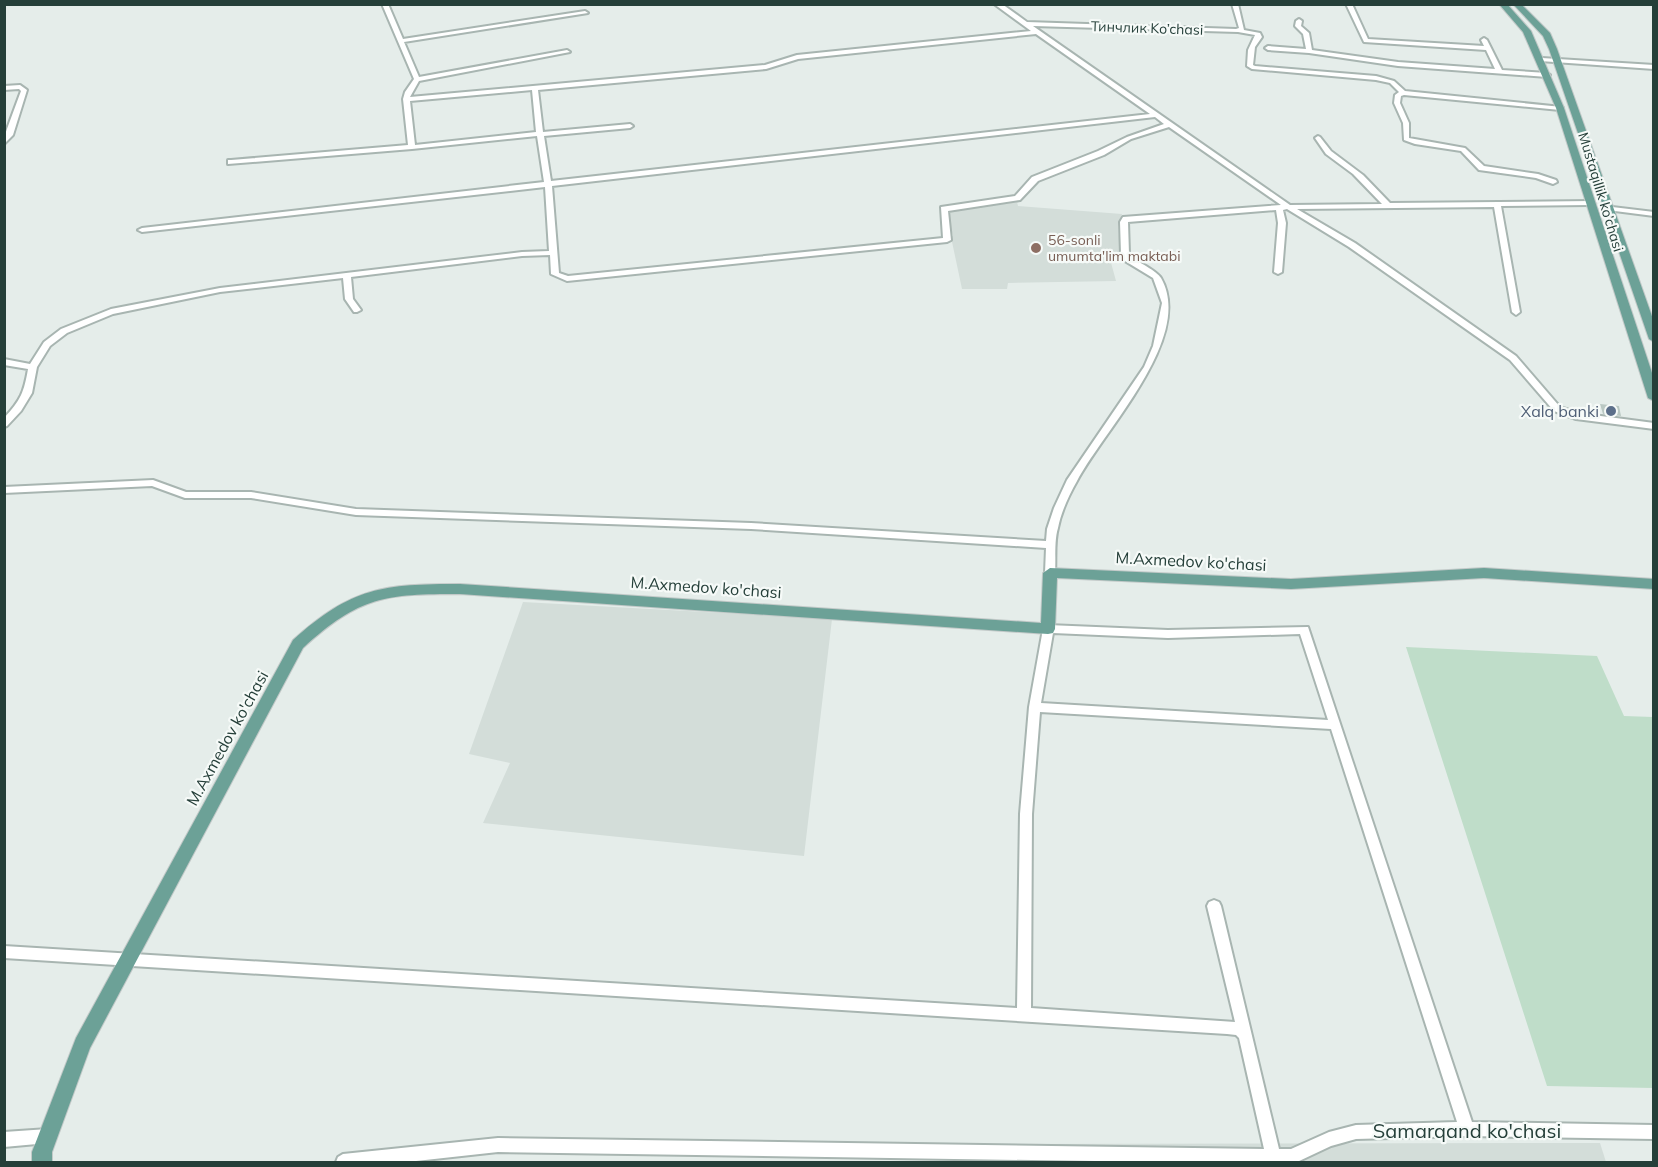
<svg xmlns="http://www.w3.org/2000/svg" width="1658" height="1167" viewBox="0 0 1658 1167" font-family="Mulish,sans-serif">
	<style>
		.built { fill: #d3ddd9 }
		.green { fill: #bfddc9 }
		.building { fill: #bac8c3 }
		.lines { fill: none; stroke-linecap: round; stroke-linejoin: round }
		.minor-casing { stroke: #a8b5b1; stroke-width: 4 }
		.major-casing { stroke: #c2c9c8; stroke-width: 2 }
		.minor { fill: #fff; fill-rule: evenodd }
		.major { fill: #6ca197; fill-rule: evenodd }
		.education-dot { fill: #8d6e63; stroke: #f6faf8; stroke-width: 2 }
		.service-dot { fill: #5c6f8a; stroke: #f6faf8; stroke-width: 2 }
		.labels { text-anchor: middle; stroke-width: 4.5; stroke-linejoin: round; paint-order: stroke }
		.far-street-label { font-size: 14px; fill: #253f39; stroke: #f6faf8 }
		.far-education-label { font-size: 14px; fill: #785e54; stroke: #f6faf8; text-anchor: start }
		.service-label { font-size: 16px; fill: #4e5e75; stroke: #f6faf8; text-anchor: end }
		.street-label { font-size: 16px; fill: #253f39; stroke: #f6faf8 }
		.near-street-label { font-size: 20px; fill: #253f39; stroke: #f6faf8 }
	</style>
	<rect width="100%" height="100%" fill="#e5edea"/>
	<g class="built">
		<polygon points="1017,202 1018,206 1122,214 1118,226 1121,261 1110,259 1116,281 1008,283 1007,289 962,289 951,237 953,236 946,212"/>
		<polygon points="523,602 832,619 804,856 483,823 510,763 469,754"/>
		<polygon points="1600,1143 1606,1162 959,1162 959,1144"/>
	</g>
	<polygon class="green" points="1406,647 1597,656 1624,716 1653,717 1653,1088 1547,1086"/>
	<polygon class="building" points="1600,404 1619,406 1621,416 1603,414"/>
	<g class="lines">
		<g class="minor-casing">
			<g id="minor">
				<path d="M382,4H388L403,39L585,11L588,13L404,42L419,77L567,50L570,52L419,81L410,97L765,65L797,55L1031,31L994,4H1002L1027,22L1236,29L1239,28L1232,4H1238L1244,30L1260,33L1262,37L1255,47L1253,65L1255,66L1376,76L1394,81L1405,91L1562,107L1563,108L1560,110L1404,95L1401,96L1400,103L1409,123V138L1465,148L1484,166L1538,174L1556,180L1557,182L1553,184L1536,178L1479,170L1461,151L1415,144L1404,140L1403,123L1394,103L1395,95L1399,92L1390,83L1376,80L1252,69L1247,66L1248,50L1255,35L1238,32L1033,26L1290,205L1382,204L1353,174L1326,154L1315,138L1318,136L1320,137L1331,151L1363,175L1390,203L1592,201V205H1589L1501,206L1520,312L1516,315L1512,312L1494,207L1297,209L1355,243L1516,356L1560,407L1578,413L1654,423V429L1576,419L1554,411L1510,360L1349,247L1287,209L1283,210L1286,223L1282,272L1278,274L1274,272L1278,223L1276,210L1128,222L1129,254L1131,257C1138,262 1157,271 1161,278C1195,337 1104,430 1077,481C1069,495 1061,512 1058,528C1054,541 1056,559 1055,573L1050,577L1045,573L1046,548L751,529L356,515L251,498H185L152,486L4,493V487L153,480L186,492H251L356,509L751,523L1046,541L1047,529L1054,508L1067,480L1144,367L1153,346L1162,303L1153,278L1125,261L1121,254L1120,222L1123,217L1281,205L1169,127L1131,139L1104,155L1038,181L1020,200L948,211L951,240L947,242L567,281L551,274L550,255L522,256L351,277L353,299L361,310L357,312H354L345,299L343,278L220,292L113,314L67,333L50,346L37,367L32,393L21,411L7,426L4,427V418C21,400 24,392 28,369L4,365V359L30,364L44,342L61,329L111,309L220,288L522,252L549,251L545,187L142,232L138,230L142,228L544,182L537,136L412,149L228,164V160H231L408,145L403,99L405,92L414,79ZM1036,34L1150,114L551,181L544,136L630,128L633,126L630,124L543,132L538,90L766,69L798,59ZM532,90L536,132L415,145L410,101ZM1155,117L1164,124L1127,137L1098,151L1032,177L1015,196L941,207L943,238L568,276L559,273L552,186Z"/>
				<polygon points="1346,4 1352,4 1368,39 1484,46 1481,40 1484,38 1487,40 1502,70 1547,73 1550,75 1547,77 1398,66 1309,53 1268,50 1265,48 1268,46 1306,49 1303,34 1295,26 1296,21 1299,19 1302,21 1301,26 1309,33 1312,50 1398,62 1495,69 1486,50 1364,42"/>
				<polygon points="1542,58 1654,65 1654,69 1540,61 1540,59"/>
				<polygon points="4,86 20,85 27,90 13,135 4,144 4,137 21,91 19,89 4,90"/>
				<polygon points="1604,206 1654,212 1654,216 1607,210 1603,208"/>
				<path d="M1048,625L1168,630L1308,627L1472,1122L1654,1125V1139L1467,1136L1356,1139L1331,1146L1297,1162H1158L498,1152L407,1162H336L338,1157L343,1154L498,1138L1264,1149L1239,1038L1236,1035L1227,1034L4,958V946L1017,1008L1020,814L1029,707L1043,629L1044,626ZM1053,633L1168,638L1300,634L1328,720L1041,703ZM1040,712L1331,729L1457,1122L1356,1125L1329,1132L1291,1149H1279L1221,906L1219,902L1214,900L1209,902L1207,906L1235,1022L1031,1008L1032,814Z"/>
				<polygon points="48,1129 53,1131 55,1136 53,1141 48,1143 4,1147 4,1132"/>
			</g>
		</g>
		<g class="major-casing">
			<g id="major">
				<polygon points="1499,4 1507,4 1531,31 1564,108 1654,379 1654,401 1648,398 1556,108 1523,32"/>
				<polygon points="1513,4 1521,4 1550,33 1557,49 1654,322 1654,342 1649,339 1549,49 1543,36"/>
				<path d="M1050,568L1291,579L1484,568L1654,579V589L1484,578L1291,589L1057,578L1055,629L1053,633L1048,634L460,594C385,594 360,596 303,648L90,1048L52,1152V1162H32V1152L76,1038L293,640C352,587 383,584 460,584L1041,623L1043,573Z"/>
			</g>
		</g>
		<use href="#minor" class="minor"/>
		<use href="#major" class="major"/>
	</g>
	<circle class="education-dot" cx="1036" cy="248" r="6"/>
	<circle class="service-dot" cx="1611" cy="411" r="6"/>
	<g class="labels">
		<g class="far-street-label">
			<text transform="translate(1147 28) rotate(2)" y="5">Тинчлик Ko’chasi</text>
			<text transform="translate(1601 192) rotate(73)" y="5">Mustaqillik ko’chasi</text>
		</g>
		<g class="far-education-label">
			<text x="1048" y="245">56-sonli<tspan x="1048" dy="16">umumta'lim maktabi</tspan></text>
		</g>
		<g class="service-label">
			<text x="1599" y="417">Xalq banki</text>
		</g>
		<g class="street-label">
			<text transform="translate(1191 561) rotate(3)" y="6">M.Axmedov ko'chasi</text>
			<text transform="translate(706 587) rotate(4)" y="6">M.Axmedov ko'chasi</text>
			<text transform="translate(227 738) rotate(-61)" y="6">M.Axmedov ko'chasi</text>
		</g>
		<g class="near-street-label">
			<text x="1467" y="1138">Samarqand ko'chasi</text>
		</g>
	</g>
	<rect width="1658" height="1167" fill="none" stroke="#253f39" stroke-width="12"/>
</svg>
